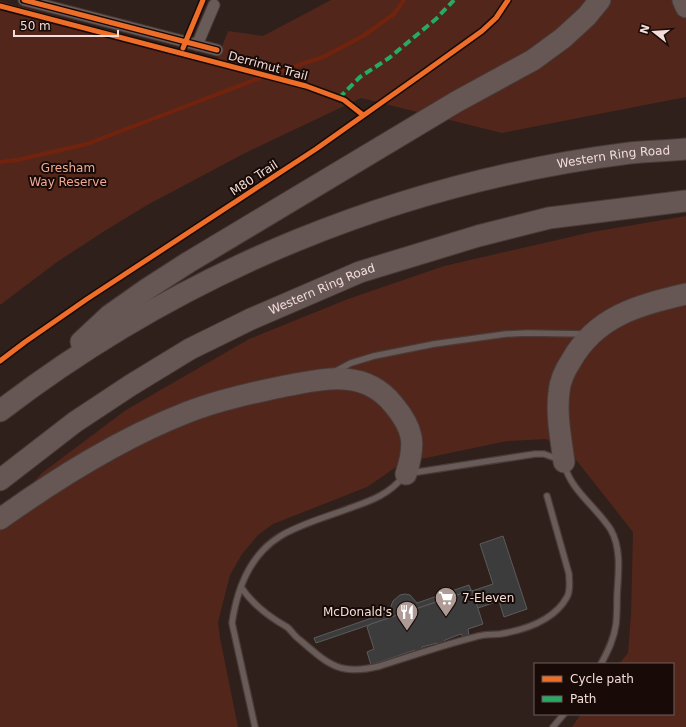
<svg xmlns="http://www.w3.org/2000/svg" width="686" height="727" viewBox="0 0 686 727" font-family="'DejaVu Sans',sans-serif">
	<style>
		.green { fill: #52261b }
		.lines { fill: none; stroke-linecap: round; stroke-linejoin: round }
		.stream { stroke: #72230d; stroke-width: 4 }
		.building { fill: #3d3c3c; stroke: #5b5b5c }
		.service-casing { stroke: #493b38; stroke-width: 8 }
		.minor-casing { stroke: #493b38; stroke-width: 13 }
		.motorway-casing { stroke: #493b38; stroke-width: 23 }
		.service { stroke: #695b57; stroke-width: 5.5 }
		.minor { stroke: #695b57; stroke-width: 11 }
		.motorway { stroke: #665754; stroke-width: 21 }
		.quiet { stroke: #26ab63; stroke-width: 4; stroke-dasharray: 8 4; stroke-linecap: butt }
		.cycleway-casing { stroke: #170a07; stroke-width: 8 }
		.cycleway { stroke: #ee6e29; stroke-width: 5 }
		.labels { text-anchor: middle; stroke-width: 4; stroke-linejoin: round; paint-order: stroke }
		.street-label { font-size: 12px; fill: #f2ddd8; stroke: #170a07 }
		.park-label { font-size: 12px; fill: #f3a995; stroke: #170a07 }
		.poi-label { font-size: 12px; fill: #f2ddd8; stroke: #170a07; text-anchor: start }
	</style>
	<rect width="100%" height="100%" fill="#30201c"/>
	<g class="green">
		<polygon points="331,0 686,0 686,97 502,133 361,98 247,152 149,204 106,230 57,262 0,305 0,1 217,60 228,31 263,36"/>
		<polygon points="686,216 686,727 572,727 581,714 673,714 673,664 619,664 628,653 631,615 633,532 573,456 546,439 507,441 402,463 367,487 273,524 258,535 242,554 230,575 218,622 220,638 238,727 0,727 0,518 42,473 126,410 249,339 348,299 444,266 592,232"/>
	</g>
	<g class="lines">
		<polyline class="stream" points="0,162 17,160 87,144 257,79 323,57 363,36 394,14 404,0"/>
	</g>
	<g class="building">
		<polygon points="503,536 527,609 504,617 499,601 475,609 469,592 493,584 480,544"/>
		<polygon points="469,585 471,590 316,643 314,638 392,611 391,606 393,601 400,595 405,594 410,595 417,603"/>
		<polygon points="472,590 483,624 468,629 469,636 464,638 461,634 445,640 444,644 438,645 437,643 422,647 423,650 416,652 415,650 371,665 367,652 374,649 367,627 371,624"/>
	</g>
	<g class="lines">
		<g class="service-casing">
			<g id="service">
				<polyline points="334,372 351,363 374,356 434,344 506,334 527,333 584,334"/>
				<path d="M565,466C570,489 598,509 611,530C622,550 618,575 617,596C617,605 617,615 616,624C614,639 608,651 601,664"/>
				<polyline points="411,473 535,454 544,454 558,459"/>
				<path d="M241,587C253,605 269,617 287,627C291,630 295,637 300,640C329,665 340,676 380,666C411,656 443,645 475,637C483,634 492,635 500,634C524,630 554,621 567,597C571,590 569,581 569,574L547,496"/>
				<path d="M255,727L232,623C237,589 249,556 279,537C299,524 330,516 353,507C373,500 389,494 404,476"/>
				<polyline points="553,727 564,714"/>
			</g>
		</g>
		<g class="minor-casing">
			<g id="minor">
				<polyline points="24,0 217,50"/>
				<polyline points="197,45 214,5"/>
			</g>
		</g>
		<g class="motorway-casing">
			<g id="motorway">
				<polyline points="683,0 686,7"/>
				<polyline points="81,342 110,315 147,289 189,262 456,102 533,60 563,38 587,16 600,0"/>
				<path id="s1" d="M0,411C184,270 400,182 630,153C648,151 667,151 686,149"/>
				<path d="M564,462C561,439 556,415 559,392C560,380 565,370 571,361C596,316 639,305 686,294"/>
				<path id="s2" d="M0,480L75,422L131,385L190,349L251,319L360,272L478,236L549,218L686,201"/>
				<path d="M0,519C59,477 121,438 188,412C219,400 252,393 285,386C324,379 364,368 393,404C414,429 416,444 406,474"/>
			</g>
		</g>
		<use href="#service" class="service"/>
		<use href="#minor" class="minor"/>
		<use href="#motorway" class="motorway"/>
		<polyline class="quiet" points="339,98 360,77 389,58 436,19 454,0"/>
		<g class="cycleway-casing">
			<g id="cycleway">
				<polyline points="24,0 217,50"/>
				<polyline points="0,6 306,86 344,100 363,115"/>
				<polyline points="183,48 203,0"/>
				<polyline points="0,361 25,342 87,299 316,149 422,74 482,31 496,18 508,0"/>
			</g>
		</g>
		<use href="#cycleway" class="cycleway"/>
	</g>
	<defs>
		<g id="supermarket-pin" transform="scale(1.15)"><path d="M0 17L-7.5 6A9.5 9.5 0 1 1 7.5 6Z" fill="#ae9b96" stroke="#170a07"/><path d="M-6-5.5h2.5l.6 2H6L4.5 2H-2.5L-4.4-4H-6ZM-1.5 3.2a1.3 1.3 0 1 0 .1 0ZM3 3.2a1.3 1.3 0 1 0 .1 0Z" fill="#fff"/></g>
		<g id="restaurant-pin" transform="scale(1.15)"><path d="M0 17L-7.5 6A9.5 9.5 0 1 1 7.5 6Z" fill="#ae9b96" stroke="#170a07"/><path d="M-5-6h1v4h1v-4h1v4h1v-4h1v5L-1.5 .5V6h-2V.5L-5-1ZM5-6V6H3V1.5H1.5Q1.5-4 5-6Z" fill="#fff"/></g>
	</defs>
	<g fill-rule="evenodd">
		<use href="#supermarket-pin" x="446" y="598"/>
		<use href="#restaurant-pin" x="407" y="612"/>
	</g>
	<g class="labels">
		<g class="street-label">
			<text transform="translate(268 66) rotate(15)" y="4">Derrimut Trail</text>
			<text dy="4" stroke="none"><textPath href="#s1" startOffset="672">Western Ring Road</textPath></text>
			<text transform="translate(254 178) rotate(-33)" y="4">M80 Trail</text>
			<text dy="4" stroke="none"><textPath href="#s2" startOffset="376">Western Ring Road</textPath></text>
		</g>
		<g class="park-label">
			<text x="68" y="172">Gresham<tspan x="68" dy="14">Way Reserve</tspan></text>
		</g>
		<g class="poi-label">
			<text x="462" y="602">7-Eleven</text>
			<text x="392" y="616" text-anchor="end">McDonald's</text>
		</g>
	</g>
	<rect x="534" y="663" width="140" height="52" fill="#170a07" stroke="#6f5e5b"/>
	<rect x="542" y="676" width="20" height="6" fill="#ee6e29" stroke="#6f5e5b"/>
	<text x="570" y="683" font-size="12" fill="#f2ddd8">Cycle path</text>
	<rect x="542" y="696" width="20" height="6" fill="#26ab63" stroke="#6f5e5b"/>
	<text x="570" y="703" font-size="12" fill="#f2ddd8">Path</text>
	<g transform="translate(654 32) rotate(287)" stroke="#170a07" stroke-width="3" paint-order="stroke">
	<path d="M0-3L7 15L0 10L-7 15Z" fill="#f2ddd8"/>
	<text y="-6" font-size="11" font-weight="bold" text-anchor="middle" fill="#f2ddd8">N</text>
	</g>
	<path d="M14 30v6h104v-6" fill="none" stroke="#f2ddd8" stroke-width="2"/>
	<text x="20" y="30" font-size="12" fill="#f2ddd8" stroke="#170a07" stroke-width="3" paint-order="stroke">50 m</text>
</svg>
